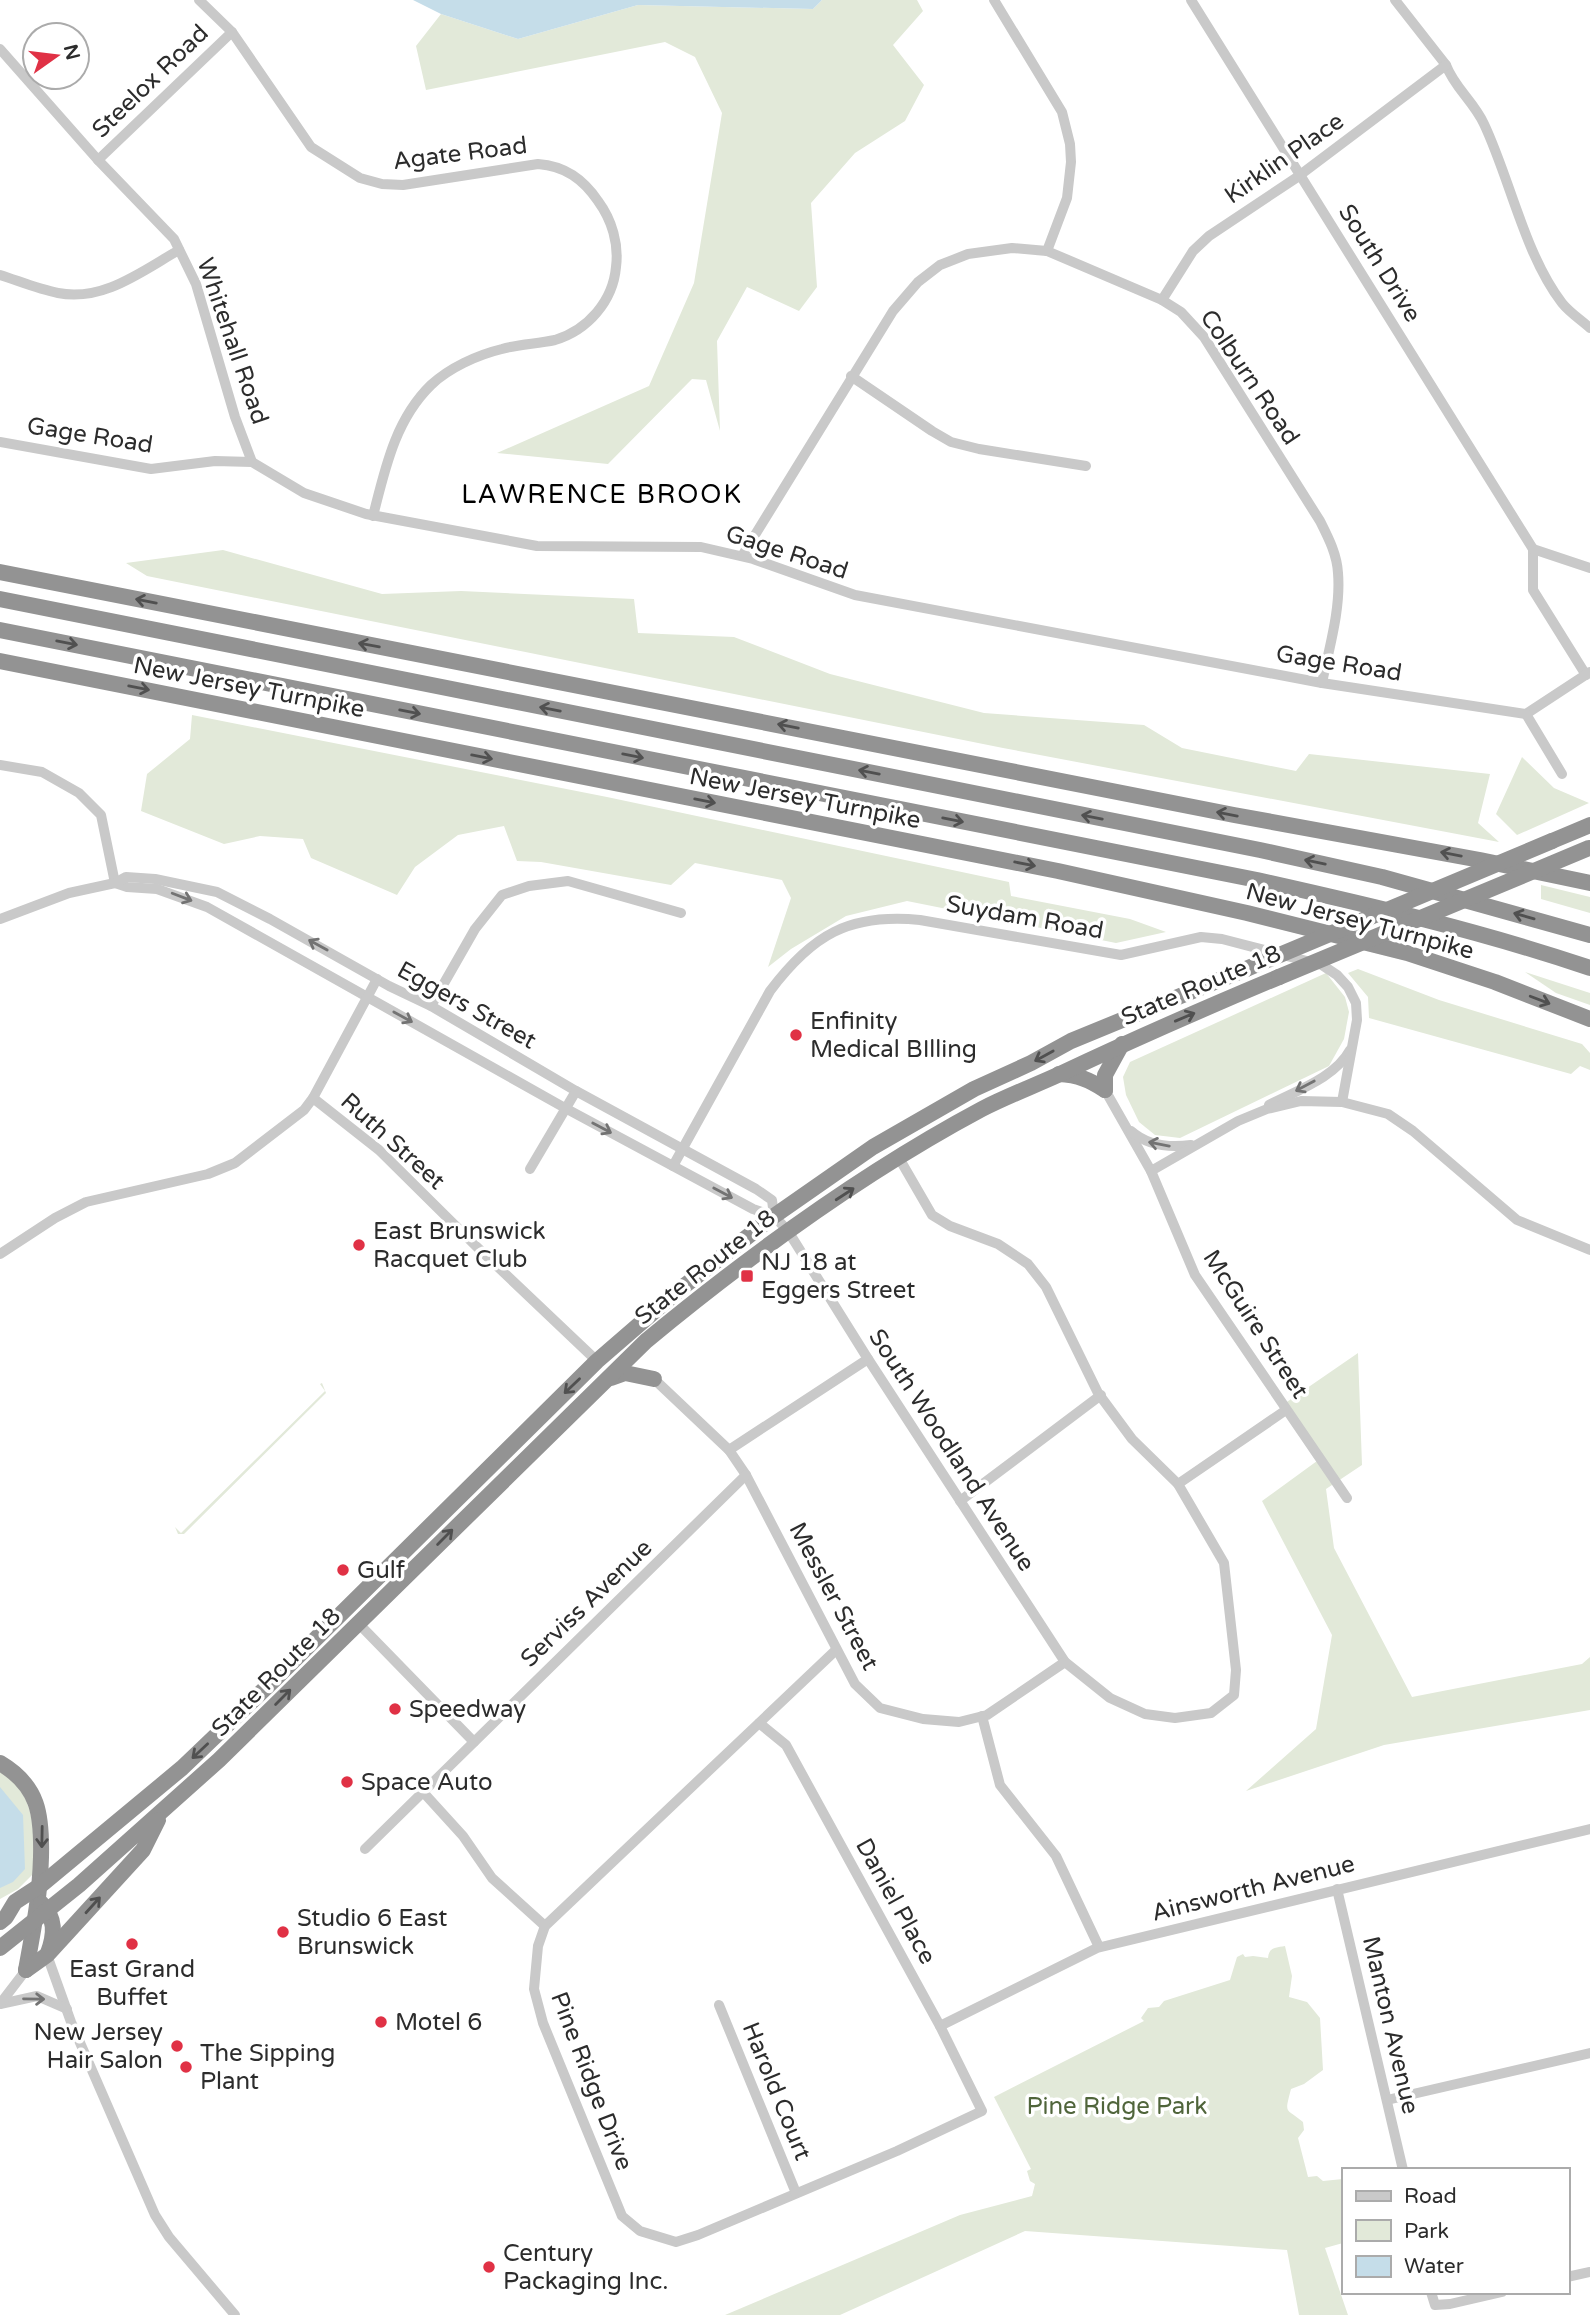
<svg xmlns="http://www.w3.org/2000/svg" width="1590" height="2315" viewBox="0 0 1590 2315" font-family="'Varela Round',sans-serif">
	<style>
		.green { fill: #e2e9d9 }
		.water { fill: #c5dde9 }
		.lines { fill: none; stroke-linecap: round; stroke-linejoin: round }
		.minor { stroke: #c9c9c9; stroke-width: 10 }
		.highway { stroke: #939393; stroke-width: 16 }
		.highway-bridge { stroke: #939393; stroke-width: 16 }
		.oneway { stroke: #505050 }
		.oneway2 { stroke: #737373 }
		.poi-dot { fill: #e03145; stroke: #fff; stroke-width: 2.5 }
		.labels { text-anchor: middle; stroke-width: 7; stroke-linejoin: round; paint-order: stroke }
		.street-label { font-size: 24px; fill: #2c2c2c; stroke: #fff }
		.poi-label { font-size: 24px; fill: #2c2c2c; stroke: #fff; text-anchor: start }
		.park-label { font-size: 24px; fill: #50653b; stroke: #fff }
		.neighbourhood-label { font-size: 26px; letter-spacing: 2px; fill: #000; stroke: #fff }
	</style>
	<rect width="100%" height="100%" fill="#fff"/>
	<g class="green">
		<polygon points="822,0 917,0 923,11 893,45 924,85 905,121 855,153 811,203 817,287 799,311 747,287 717,341 720,431 706,380 692,379 608,464 497,453 649,386 694,283 722,113 695,57 665,42 426,90 416,46 441,14 518,39 638,5 813,9"/>
		<polygon points="223,550 382,594 461,591 634,599 638,633 734,637 830,674 984,713 1144,725 1182,748 1296,771 1309,754 1490,774 1478,823 1499,842 1003,748 147,576 126,563"/>
		<polygon points="192,715 607,797 1009,882 1011,896 1130,919 1166,932 1116,943 907,901 846,916 791,949 768,967 791,898 782,880 695,863 671,885 541,862 517,861 504,826 458,835 415,867 397,895 311,858 303,839 260,836 224,844 141,811 147,774 190,739"/>
		<polygon points="1522,757 1554,788 1589,803 1517,835 1496,814"/>
		<polygon points="1541,885 1590,897 1590,913 1541,899"/>
		<polygon points="1358,969 1439,1000 1582,1044 1590,1053 1590,1070 1580,1066 1571,1074 1369,1018 1368,997 1348,973"/>
		<polygon points="1525,972 1590,993 1590,1005 1556,993"/>
		<polygon points="1326,973 1345,997 1349,1012 1344,1039 1329,1066 1180,1138 1155,1135 1139,1122 1126,1095 1123,1077 1130,1062"/>
		<polygon points="1358,1353 1362,1465 1326,1489 1334,1548 1412,1697 1582,1664 1590,1657 1590,1710 1384,1745 1246,1791 1316,1729 1332,1635 1262,1501 1317,1461 1281,1406"/>
		<polygon points="322,1383 326,1393 184,1534 178,1534 175,1527 181,1533 325,1391 320,1384"/>
		<path d="M0,1772C38,1794 34,1836 33,1874L18,1889L0,1899Z"/>
		<path d="M1285,1946L1292,1976L1289,1997L1307,2002L1320,2018L1323,2070L1304,2084L1291,2089C1284,2116 1286,2107 1303,2122L1304,2130L1298,2138L1308,2177L1317,2176L1323,2181L1343,2179V2243L1325,2248L1348,2315H1299L1287,2250L1025,2231L840,2315H725L960,2215L1032,2196L1035,2184L1030,2181L1027,2171L1031,2169L994,2097L1144,2021L1141,2018L1148,2008L1159,2007L1164,2001L1230,1980L1237,1957L1243,1954L1245,1957L1253,1956L1268,1958C1269,1947 1275,1948 1285,1946Z"/>
	</g>
	<g class="water">
		<polygon points="413,0 822,0 813,9 638,5 518,39 441,14"/>
		<polygon points="0,1787 23,1815 25,1869 13,1882 0,1888"/>
	</g>
	<g class="lines">
		<g class="minor">
			<path d="M199,0L232,32L311,147L360,178L382,184L403,185L538,164C565,166 583,179 598,201C612,220 619,244 616,267C613,301 588,330 555,340C537,344 519,344 502,349C477,355 449,368 431,385C395,420 385,469 373,516"/>
			<polyline points="994,0 1062,112 1070,144 1071,162 1067,198 1047,251"/>
			<polyline points="1191,0 1533,549"/>
			<path d="M1395,0L1446,65C1454,87 1474,102 1484,124C1510,179 1525,255 1562,303C1569,312 1581,320 1590,328"/>
			<polyline points="0,49 98,160 174,239 196,284 235,417 252,462"/>
			<polyline points="98,160 232,32"/>
			<path d="M0,275C19,281 38,289 58,293C103,302 142,271 179,250"/>
			<polyline points="1162,300 1193,251 1209,236 1296,178 1446,65"/>
			<polyline points="851,376 932,431 951,442 979,449 1086,466"/>
			<polyline points="0,442 151,469 215,461 252,462 304,493 366,514 537,546 701,547 753,559 855,595 1322,683 1526,714"/>
			<polyline points="1533,549 1533,590 1586,675"/>
			<polyline points="1533,549 1590,568"/>
			<path d="M742,556L893,311L918,282L940,265L968,254L1012,248L1047,251L1162,300L1181,312L1204,337L1320,521C1328,537 1337,554 1338,573C1341,609 1329,648 1322,683"/>
			<polyline points="1526,714 1590,672"/>
			<polyline points="1526,714 1562,774"/>
			<polyline points="0,765 42,772 79,793 101,815 115,883"/>
			<polyline points="115,883 127,887 157,889 207,907 565,1108 753,1209 774,1216 788,1231 868,1359 1065,1662 1110,1698 1145,1714 1175,1718 1211,1713 1234,1695 1236,1670 1224,1563 1178,1484 1132,1439 1098,1393 1046,1287 1028,1264 998,1244 950,1226 932,1215 899,1158"/>
			<polyline points="0,919 69,893 115,883 126,877 155,879 217,892 270,919 389,986 431,1006 576,1091 756,1189 772,1200 774,1216"/>
			<polyline points="431,1006 475,929 502,895 529,886 568,881 681,913"/>
			<polyline points="1105,1090 1151,1171 1195,1275 1347,1498"/>
			<polyline points="313,1098 379,1150 478,1248 597,1361"/>
			<path d="M1269,1105C1295,1091 1335,1078 1350,1050"/>
			<path d="M1131,1131C1148,1146 1169,1148 1191,1145"/>
			<path d="M673,1166L770,991C812,935 849,913 920,920L1121,955L1201,937L1222,939L1322,965L1337,975L1348,987L1356,1003L1357,1020L1342,1102"/>
			<polyline points="530,1169 576,1091"/>
			<polyline points="1151,1171 1238,1121 1267,1109 1301,1101 1342,1102 1388,1114 1413,1131 1517,1220 1590,1250"/>
			<polyline points="0,1254 55,1218 86,1202 208,1174 235,1163 304,1110 313,1098 377,979"/>
			<polyline points="654,1379 729,1450 746,1475 855,1684 880,1708 923,1719 959,1722 987,1715 1065,1662"/>
			<polyline points="729,1450 868,1359"/>
			<polyline points="1178,1484 1286,1410"/>
			<polyline points="960,1501 1101,1395"/>
			<polyline points="358,1623 474,1742"/>
			<polyline points="982,1716 1000,1785 1056,1856 1099,1947"/>
			<polyline points="759,1723 786,1745 940,2026 982,2111 897,2151 698,2235 676,2242 640,2231 622,2216 543,2023 534,1989 538,1946 545,1926 836,1650"/>
			<polyline points="423,1792 463,1836 492,1878 545,1926"/>
			<polyline points="365,1849 746,1475"/>
			<polyline points="1337,1889 1403,2170"/>
			<polyline points="47,1955 71,2022 155,2215 169,2237 235,2315"/>
			<polyline points="0,2004 37,1996 67,2009"/>
			<polyline points="0,2004 26,1970"/>
			<polyline points="719,2005 796,2193"/>
			<polyline points="940,2026 1097,1948 1590,1829"/>
			<polyline points="1387,2100 1590,2053"/>
			<polyline points="1567,2277 1590,2272"/>
			<polyline points="1431,2292 1435,2305 1450,2304 1502,2292"/>
		</g>
		<g class="highway">
			<polyline points="0,572 1234,815 1480,860 1590,883"/>
			<polyline points="0,599 1260,850 1382,877 1590,935"/>
			<path d="M0,630L1257,880C1369,905 1481,931 1590,968"/>
			<polyline points="0,661 1058,871 1247,913 1407,953 1495,982 1590,1019"/>
			<polyline points="1552,841 1590,825"/>
			<path d="M1059,1074C1078,1075 1090,1080 1105,1090"/>
			<polyline points="1105,1090 1105,1075 1122,1044"/>
			<polyline points="611,1378 625,1373 654,1379"/>
			<path d="M0,1763C39,1786 42,1815 41,1857C40,1897 33,1931 26,1970"/>
			<path d="M41,1903C56,1918 55,1934 48,1953"/>
			<polyline points="0,1922 6,1917 15,1902 41,1885 182,1768 274,1680 597,1361 679,1290 774,1216 873,1147 974,1089 1031,1063 1071,1041 1246,969"/>
			<path d="M0,1948L79,1885L219,1760L646,1341C750,1255 862,1173 982,1109C1007,1096 1034,1086 1060,1074C1132,1040 1205,1008 1279,977"/>
			<polyline points="26,1970 47,1955 143,1850 158,1820"/>
		</g>
		<g class="highway-bridge">
			<polyline points="1246,969 1552,841"/>
			<polyline points="1279,977 1589,848"/>
		</g>
	</g>
	<defs><path id="oneway-shaft" d="M-6 0H5M1.5-3L5.5 0L1.5 3" fill="none" stroke-width="1.6" stroke-linecap="round" stroke-linejoin="round" transform="scale(1.75)"/></defs>
	<g class="oneway">
		<use href="#oneway-shaft" transform="translate(146 601) rotate(-169)"/>
		<use href="#oneway-shaft" transform="translate(67 643) rotate(11)"/>
		<use href="#oneway-shaft" transform="translate(369 645) rotate(-170)"/>
		<use href="#oneway-shaft" transform="translate(139 688) rotate(11)"/>
		<use href="#oneway-shaft" transform="translate(550 709) rotate(-169)"/>
		<use href="#oneway-shaft" transform="translate(410 712) rotate(11)"/>
		<use href="#oneway-shaft" transform="translate(788 726) rotate(-169)"/>
		<use href="#oneway-shaft" transform="translate(633 756) rotate(11)"/>
		<use href="#oneway-shaft" transform="translate(482 757) rotate(11)"/>
		<use href="#oneway-shaft" transform="translate(869 772) rotate(-169)"/>
		<use href="#oneway-shaft" transform="translate(705 801) rotate(11)"/>
		<use href="#oneway-shaft" transform="translate(1227 814) rotate(-169)"/>
		<use href="#oneway-shaft" transform="translate(1092 817) rotate(-169)"/>
		<use href="#oneway-shaft" transform="translate(953 820) rotate(11)"/>
		<use href="#oneway-shaft" transform="translate(1451 854) rotate(-169)"/>
		<use href="#oneway-shaft" transform="translate(1315 862) rotate(-168)"/>
		<use href="#oneway-shaft" transform="translate(1025 864) rotate(11)"/>
		<use href="#oneway-shaft" transform="translate(1524 916) rotate(-164)"/>
		<use href="#oneway-shaft" transform="translate(1540 1000) rotate(21)"/>
		<use href="#oneway-shaft" transform="translate(1185 1017) rotate(-23)"/>
		<use href="#oneway-shaft" transform="translate(1044 1056) rotate(151)"/>
		<use href="#oneway-shaft" transform="translate(845 1194) rotate(-33)"/>
		<use href="#oneway-shaft" transform="translate(572 1386) rotate(136)"/>
		<use href="#oneway-shaft" transform="translate(445 1537) rotate(-45)"/>
		<use href="#oneway-shaft" transform="translate(283 1697) rotate(-45)"/>
		<use href="#oneway-shaft" transform="translate(200 1751) rotate(137)"/>
		<use href="#oneway-shaft" transform="translate(42 1837) rotate(91)"/>
		<use href="#oneway-shaft" transform="translate(93 1905) rotate(-48)"/>
	</g>
	<g class="oneway2">
		<use href="#oneway-shaft" transform="translate(182 897) rotate(21)"/>
		<use href="#oneway-shaft" transform="translate(318 945) rotate(-151)"/>
		<use href="#oneway-shaft" transform="translate(403 1017) rotate(29)"/>
		<use href="#oneway-shaft" transform="translate(1305 1086) rotate(152)"/>
		<use href="#oneway-shaft" transform="translate(602 1128) rotate(28)"/>
		<use href="#oneway-shaft" transform="translate(1159 1144) rotate(-169)"/>
		<use href="#oneway-shaft" transform="translate(723 1193) rotate(28)"/>
		<use href="#oneway-shaft" transform="translate(34 1999) rotate(1)"/>
	</g>
	<g class="poi-dot">
		<circle cx="796" cy="1035" r="7"/>
		<circle cx="359" cy="1245" r="7"/>
		<rect x="740" y="1269" width="14" height="14" rx="3.5"/>
		<circle cx="343" cy="1570" r="7"/>
		<circle cx="395" cy="1709" r="7"/>
		<circle cx="347" cy="1782" r="7"/>
		<circle cx="283" cy="1932" r="7"/>
		<circle cx="132" cy="1944" r="7"/>
		<circle cx="381" cy="2022" r="7"/>
		<circle cx="177" cy="2046" r="7"/>
		<circle cx="186" cy="2067" r="7"/>
		<circle cx="489" cy="2267" r="7"/>
	</g>
	<g class="labels">
		<g class="street-label">
			<text transform="translate(150 81) rotate(-44)" y="8">Steelox Road</text>
			<text transform="translate(460 153) rotate(-7)" y="8">Agate Road</text>
			<text transform="translate(1284 158) rotate(-35)" y="8">Kirklin Place</text>
			<text transform="translate(1380 263) rotate(58)" y="8">South Drive</text>
			<text transform="translate(233 341) rotate(71)" y="8">Whitehall Road</text>
			<text transform="translate(1250 377) rotate(56)" y="8">Colburn Road</text>
			<text transform="translate(90 435) rotate(9)" y="8">Gage Road</text>
			<text transform="translate(787 552) rotate(18)" y="8">Gage Road</text>
			<text transform="translate(1339 663) rotate(9)" y="8">Gage Road</text>
			<text transform="translate(249 687) rotate(11)" y="8">New Jersey Turnpike</text>
			<text transform="translate(805 798) rotate(11)" y="8">New Jersey Turnpike</text>
			<text transform="translate(1025 917) rotate(10)" y="8">Suydam Road</text>
			<text transform="translate(1360 921) rotate(15)" y="8">New Jersey Turnpike</text>
			<text transform="translate(1201 985) rotate(-23)" y="8">State Route 18</text>
			<text transform="translate(467 1005) rotate(29)" y="8">Eggers Street</text>
			<text transform="translate(393 1141) rotate(42)" y="8">Ruth Street</text>
			<text transform="translate(705 1267) rotate(-38)" y="8">State Route 18</text>
			<text transform="translate(1256 1324) rotate(57)" y="8">McGuire Street</text>
			<text transform="translate(952 1450) rotate(57)" y="8">South Woodland Avenue</text>
			<text transform="translate(834 1596) rotate(62)" y="8">Messler Street</text>
			<text transform="translate(586 1603) rotate(-44)" y="8">Serviss Avenue</text>
			<text transform="translate(276 1672) rotate(-45)" y="8">State Route 18</text>
			<text transform="translate(1253 1888) rotate(-14)" y="8">Ainsworth Avenue</text>
			<text transform="translate(896 1901) rotate(61)" y="8">Daniel Place</text>
			<text transform="translate(1391 2025) rotate(77)" y="8">Manton Avenue</text>
			<text transform="translate(592 2081) rotate(69)" y="8">Pine Ridge Drive</text>
			<text transform="translate(777 2091) rotate(68)" y="8">Harold Court</text>
		</g>
		<g class="poi-label">
			<text x="810" y="1029">Enfinity<tspan x="810" dy="28">Medical BIlling</tspan></text>
			<text x="373" y="1239">East Brunswick<tspan x="373" dy="28">Racquet Club</tspan></text>
			<text x="761" y="1270">NJ 18 at<tspan x="761" dy="28">Eggers Street</tspan></text>
			<text x="357" y="1578">Gulf</text>
			<text x="409" y="1717">Speedway</text>
			<text x="361" y="1790">Space Auto</text>
			<text x="297" y="1926">Studio 6 East<tspan x="297" dy="28">Brunswick</tspan></text>
			<text x="132" y="1977" text-anchor="middle">East Grand<tspan x="132" dy="28">Buffet</tspan></text>
			<text x="395" y="2030">Motel 6</text>
			<text x="163" y="2040" text-anchor="end">New Jersey<tspan x="163" dy="28">Hair Salon</tspan></text>
			<text x="200" y="2061">The Sipping<tspan x="200" dy="28">Plant</tspan></text>
			<text x="503" y="2261">Century<tspan x="503" dy="28">Packaging Inc.</tspan></text>
		</g>
		<g class="park-label">
			<text x="1117" y="2114">Pine Ridge Park</text>
		</g>
		<g class="neighbourhood-label">
			<text x="602" y="503">LAWRENCE BROOK</text>
		</g>
	</g>
	<rect x="1342" y="2168" width="228" height="126" fill="#ffffff" stroke="#ababab" stroke-width="2"/>
	<rect x="1356" y="2191" width="35" height="10" fill="#c9c9c9" stroke="#ababab" stroke-width="2"/>
	<text x="1404" y="2203" font-size="21" fill="#2c2c2c">Road</text>
	<rect x="1356" y="2220" width="35" height="21" fill="#e2e9d9" stroke="#ababab" stroke-width="2"/>
	<text x="1404" y="2238" font-size="21" fill="#2c2c2c">Park</text>
	<rect x="1356" y="2256" width="35" height="21" fill="#c5dde9" stroke="#ababab" stroke-width="2"/>
	<text x="1404" y="2273" font-size="21" fill="#2c2c2c">Water</text>
	<g transform="translate(56 56) rotate(76)"><circle r="33" fill="#ffffff" stroke="#ababab" stroke-width="2"/>
	<path d="M0-5L12 26L0 18L-12 26Z" fill="#e03145"/>
	<text y="-10" font-size="19" font-weight="bold" text-anchor="middle" fill="#2c2c2c">N</text>
	</g>
</svg>
